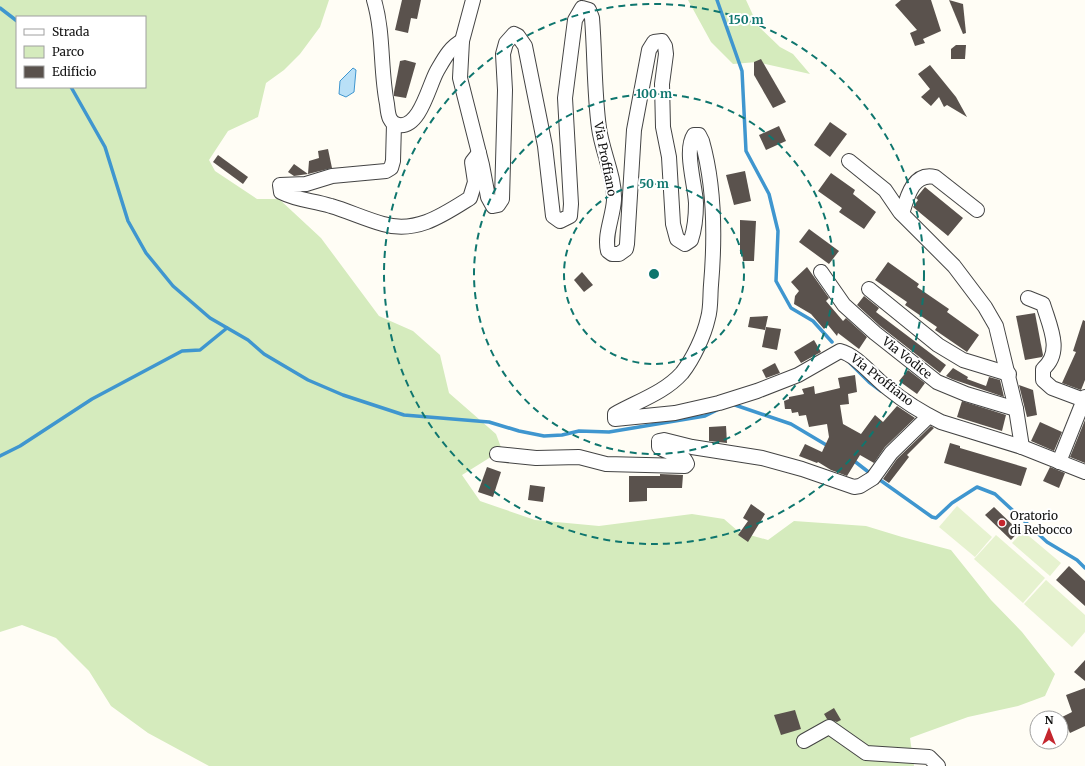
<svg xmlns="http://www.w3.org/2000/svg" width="1085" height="766" viewBox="0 0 1085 766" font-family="Merriweather,serif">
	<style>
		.green { fill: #d5ebbd; fill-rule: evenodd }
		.pitch { fill: #e6f2cf }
		.water { fill: #b9e0f7; stroke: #3f96cf }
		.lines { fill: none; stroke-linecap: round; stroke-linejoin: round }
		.stream { stroke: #3f96cf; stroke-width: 3.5 }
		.building { fill: #5a524d }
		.minor-casing { stroke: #444; stroke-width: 16 }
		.minor { stroke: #fff; stroke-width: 14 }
		.ring { fill: none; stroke: #0f766e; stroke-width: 2; stroke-dasharray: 7 5 }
		.poi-dot { fill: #c4262e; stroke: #fff; stroke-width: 1.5 }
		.labels { text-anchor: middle; stroke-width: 4; stroke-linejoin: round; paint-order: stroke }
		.street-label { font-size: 12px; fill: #111; stroke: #fff }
		.poi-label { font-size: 12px; fill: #111; stroke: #fff; text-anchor: start }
		.centre { fill: #0f766e; stroke: #fff; stroke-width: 2 }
		.ring-label { font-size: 12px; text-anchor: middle; font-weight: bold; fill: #0f766e; stroke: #fff; stroke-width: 4; stroke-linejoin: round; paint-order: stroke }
	</style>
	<rect width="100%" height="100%" fill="#fffdf5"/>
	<g class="green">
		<path d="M0,0H329L320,27L300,54L284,70L266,83L258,117L228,131L209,160L215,171L257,199H279L321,238L379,316L413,331L440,355L449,393L496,434L502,450L462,475L480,501L535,520L599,526L692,514L724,519L739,532L768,540L794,521L866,526L902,537L951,550L991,600L1022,632L1055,674L1045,696L1018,706L968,717L910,738L914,766H209L148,733L111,706L89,671L56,638L22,625L0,632ZM17,17H145V87H17Z"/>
		<polygon points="688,0 746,0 758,26 780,47 793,54 810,74 757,62 733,64 711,42"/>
	</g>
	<g class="pitch">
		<polygon points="957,506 992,537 975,557 939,527"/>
		<polygon points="1023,531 1061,563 1050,576 1012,543"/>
		<polygon points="996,535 1045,578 1023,603 974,559"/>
		<polygon points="1046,580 1085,615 1085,632 1072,647 1024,604"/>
	</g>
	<polygon class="water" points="353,68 356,70 354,92 346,97 339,94 340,81"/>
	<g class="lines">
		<g class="stream">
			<polyline points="717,0 742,71 746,151 769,194 778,231 776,281 791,308 813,321 832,342"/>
			<polyline points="0,8 17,21"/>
			<polyline points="71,87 105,147 128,221 146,253 173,286 210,318 248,340 264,354 308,380 343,395 404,415 489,422 519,431 544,436 562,435 579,431 609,432 705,416 719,409"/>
			<polyline points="850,363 869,382 881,391"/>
			<polyline points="732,404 791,424 828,446"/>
			<polyline points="0,456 20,446 92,399 182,351 200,350 227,328"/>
			<polyline points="853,460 871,474"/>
			<polyline points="880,480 932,517 936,518 952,503 977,487 995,494 1047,542 1077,560 1085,568"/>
		</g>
	</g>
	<g class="building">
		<polygon points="402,0 421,0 417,19 411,18 408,33 395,30"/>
		<polygon points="901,0 931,0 941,31 923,39 925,43 915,46 910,33 917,30 895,5"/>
		<polygon points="949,0 963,4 966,33 963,34"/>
		<polygon points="956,45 966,45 965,59 951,59 951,49"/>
		<polygon points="761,59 786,102 773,108 754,75 754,62"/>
		<polygon points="405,60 416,63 406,98 394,96 394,92 400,61"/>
		<polygon points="930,65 956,97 967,117 947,105 944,107 939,97 931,106 921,97 930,89 918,74"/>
		<polygon points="830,122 847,134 830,157 814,145"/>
		<polygon points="779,126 786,141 766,150 759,135"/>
		<polygon points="328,149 332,168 308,174 309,161 319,158 318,151"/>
		<polygon points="218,155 248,177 243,184 213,162"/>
		<polygon points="294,164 308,174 294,176 288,172"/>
		<polygon points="745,171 751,201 734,205 726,175"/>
		<polygon points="831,173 855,190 853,194 876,212 864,229 839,212 842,208 818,191"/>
		<polygon points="925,187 963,218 948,236 913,207 918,200 916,198"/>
		<polygon points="740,220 756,221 754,261 743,261 742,254 740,254"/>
		<polygon points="809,229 839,251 829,264 799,242"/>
		<polygon points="888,262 919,284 917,287 949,309 947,312 979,335 967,352 935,330 937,327 905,305 907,302 875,280"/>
		<polygon points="807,267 829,298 826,301 843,321 846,318 867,337 859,349 838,333 837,336 828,325 824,329 811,314 794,304 795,296 799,291 791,282"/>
		<polygon points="582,272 593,285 584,292 574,280"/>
		<polygon points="864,296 879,308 876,312 946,365 940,373 880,326 857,305"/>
		<polygon points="1035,313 1043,355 1042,357 1025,360 1016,316"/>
		<polygon points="768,316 765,330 748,327 750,317"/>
		<polygon points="1083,320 1085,321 1085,380 1081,390 1062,383 1076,352 1073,351"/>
		<polygon points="766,327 781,329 777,350 762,347"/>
		<polygon points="814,340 821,352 801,363 794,352"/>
		<polygon points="775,363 780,373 766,378 762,370"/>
		<polygon points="953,368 968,377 967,379 986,386 989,377 1000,380 1004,397 952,379 946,376"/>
		<polygon points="908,370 925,383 917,394 899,381"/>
		<polygon points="855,375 857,392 848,394 849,404 840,405 843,424 861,434 875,415 883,422 897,406 915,418 885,447 874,463 860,455 847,476 831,470 818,462 817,463 799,456 805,444 822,452 829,437 827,424 809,427 806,415 799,416 798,412 792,413 791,409 785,409 784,401 789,399 789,397 804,394 802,389 814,386 815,394 840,388 838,378"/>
		<polygon points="1019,385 1033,390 1037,415 1027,417"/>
		<polygon points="962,401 1006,415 1002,431 957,417"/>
		<polygon points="1085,420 1085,463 1070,457"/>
		<polygon points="1040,422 1062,432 1054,451 1031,441"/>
		<polygon points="726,426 727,443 709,441 709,427"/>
		<polygon points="931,426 934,428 907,455 909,457 889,483 883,479 897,459"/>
		<polygon points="950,443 960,446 960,448 1027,468 1021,486 944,463"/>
		<polygon points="487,467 501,472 493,497 478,492"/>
		<polygon points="1050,467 1065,473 1059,488 1043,481"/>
		<polygon points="660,474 683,475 682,488 647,488 647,501 629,502 629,476 660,476"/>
		<polygon points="530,485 545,487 543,502 528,500"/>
		<polygon points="751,504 765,514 748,542 738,535 748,521 743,518"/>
		<polygon points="994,507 1019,531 1011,540 985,515"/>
		<polygon points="1069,566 1085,581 1085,606 1056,580"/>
		<polygon points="1085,660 1085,681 1074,672"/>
		<polygon points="1085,688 1085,726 1070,733 1062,717 1072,712 1066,695"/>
		<polygon points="834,708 841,720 837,722 827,719 824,714"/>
		<polygon points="795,710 801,729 781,735 774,715"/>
	</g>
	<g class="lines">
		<g class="minor-casing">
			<g id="minor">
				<path d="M374,0C384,34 380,69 387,104C388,112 388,124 399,125C420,128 429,85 437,71C444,59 450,47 462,41"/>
				<path d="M473,0L462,41L460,78L482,165L488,197L493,206L498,205L502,199L505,90L503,54L506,43L514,34L518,36L525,46L545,146L553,216L560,221L570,216L571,204L565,98L575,20L582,8L589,10L592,18C595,55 594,91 599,128C602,151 615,177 614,200C613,217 604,235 608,251L612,254H619L626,249L627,244L634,130L649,50L654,42L662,41L665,46L666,54L662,84L663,127L669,157L673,224L677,239L685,244L691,240C695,228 696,215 696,203C695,184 684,150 694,135H699L702,141C715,187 715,238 711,285C710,296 711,308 708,318C704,336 693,359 682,373C664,393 638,401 615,414V419L675,413L719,403L757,391L798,375L840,351C857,355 875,379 889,389C905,402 923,413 941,422L1022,447L1085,472"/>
				<path d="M394,124L393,161L391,168L386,171L332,176L306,184L280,185L281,192C299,201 313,200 331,206C348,211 365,219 383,224C416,234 443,215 470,198L475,182L472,162L479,153"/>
				<polyline points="849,161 885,190 900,212 954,266 985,307 996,326 1016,409 1022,447"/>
				<path d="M902,214C907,197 913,172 935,177L977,210"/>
				<polyline points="821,272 844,305 875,333 937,382 966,394 1016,409"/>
				<polyline points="869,289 938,345 963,360 1009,374"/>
				<path d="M1028,298L1043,304C1050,327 1063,352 1043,369V380L1052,388L1084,400"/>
				<path d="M497,454L536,458L579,457L606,464L685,466L687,464C683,452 667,454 659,447V441L664,440L692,447L762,458L802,469L854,487L860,486L873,478L891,453L929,416"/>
				<polyline points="1059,462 1085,397"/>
				<polyline points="804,741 829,727 866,753 929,757 938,766"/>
			</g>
		</g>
		<use href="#minor" class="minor"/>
	</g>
	<g class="ring">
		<circle cx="654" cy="274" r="90"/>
		<circle cx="654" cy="274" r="180"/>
		<circle cx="654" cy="274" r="270"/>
	</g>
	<circle class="poi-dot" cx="1002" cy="523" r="4"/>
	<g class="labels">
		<g class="street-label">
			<text transform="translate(605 159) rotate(79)" y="4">Via Proffiano</text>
			<text transform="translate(907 358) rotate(38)" y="4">Via Vodice</text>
			<text transform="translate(882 380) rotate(38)" y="4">Via Proffiano</text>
		</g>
		<g class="poi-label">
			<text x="1010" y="520">Oratorio<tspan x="1010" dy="14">di Rebocco</tspan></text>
		</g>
	</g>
	<circle cx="654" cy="274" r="6" class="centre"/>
	<g class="ring-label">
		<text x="746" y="24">150 m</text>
		<text x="654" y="98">100 m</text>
		<text x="654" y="188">50 m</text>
	</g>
	<rect x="16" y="16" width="130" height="72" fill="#ffffff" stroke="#a0a0a0"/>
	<rect x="24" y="29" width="20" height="6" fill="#ffffff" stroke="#a0a0a0"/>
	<text x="52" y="36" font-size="12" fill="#111111">Strada</text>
	<rect x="24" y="46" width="20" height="12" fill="#d5ebbd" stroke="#a0a0a0"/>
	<text x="52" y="56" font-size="12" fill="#111111">Parco</text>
	<rect x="24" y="66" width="20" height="12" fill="#5a524d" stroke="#a0a0a0"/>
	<text x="52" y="76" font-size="12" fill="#111111">Edificio</text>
	<g transform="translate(1049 730)"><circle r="19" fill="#ffffff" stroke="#a0a0a0"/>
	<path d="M0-3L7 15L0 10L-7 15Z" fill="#c4262e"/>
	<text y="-6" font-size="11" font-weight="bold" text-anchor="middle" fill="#111111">N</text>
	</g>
</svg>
